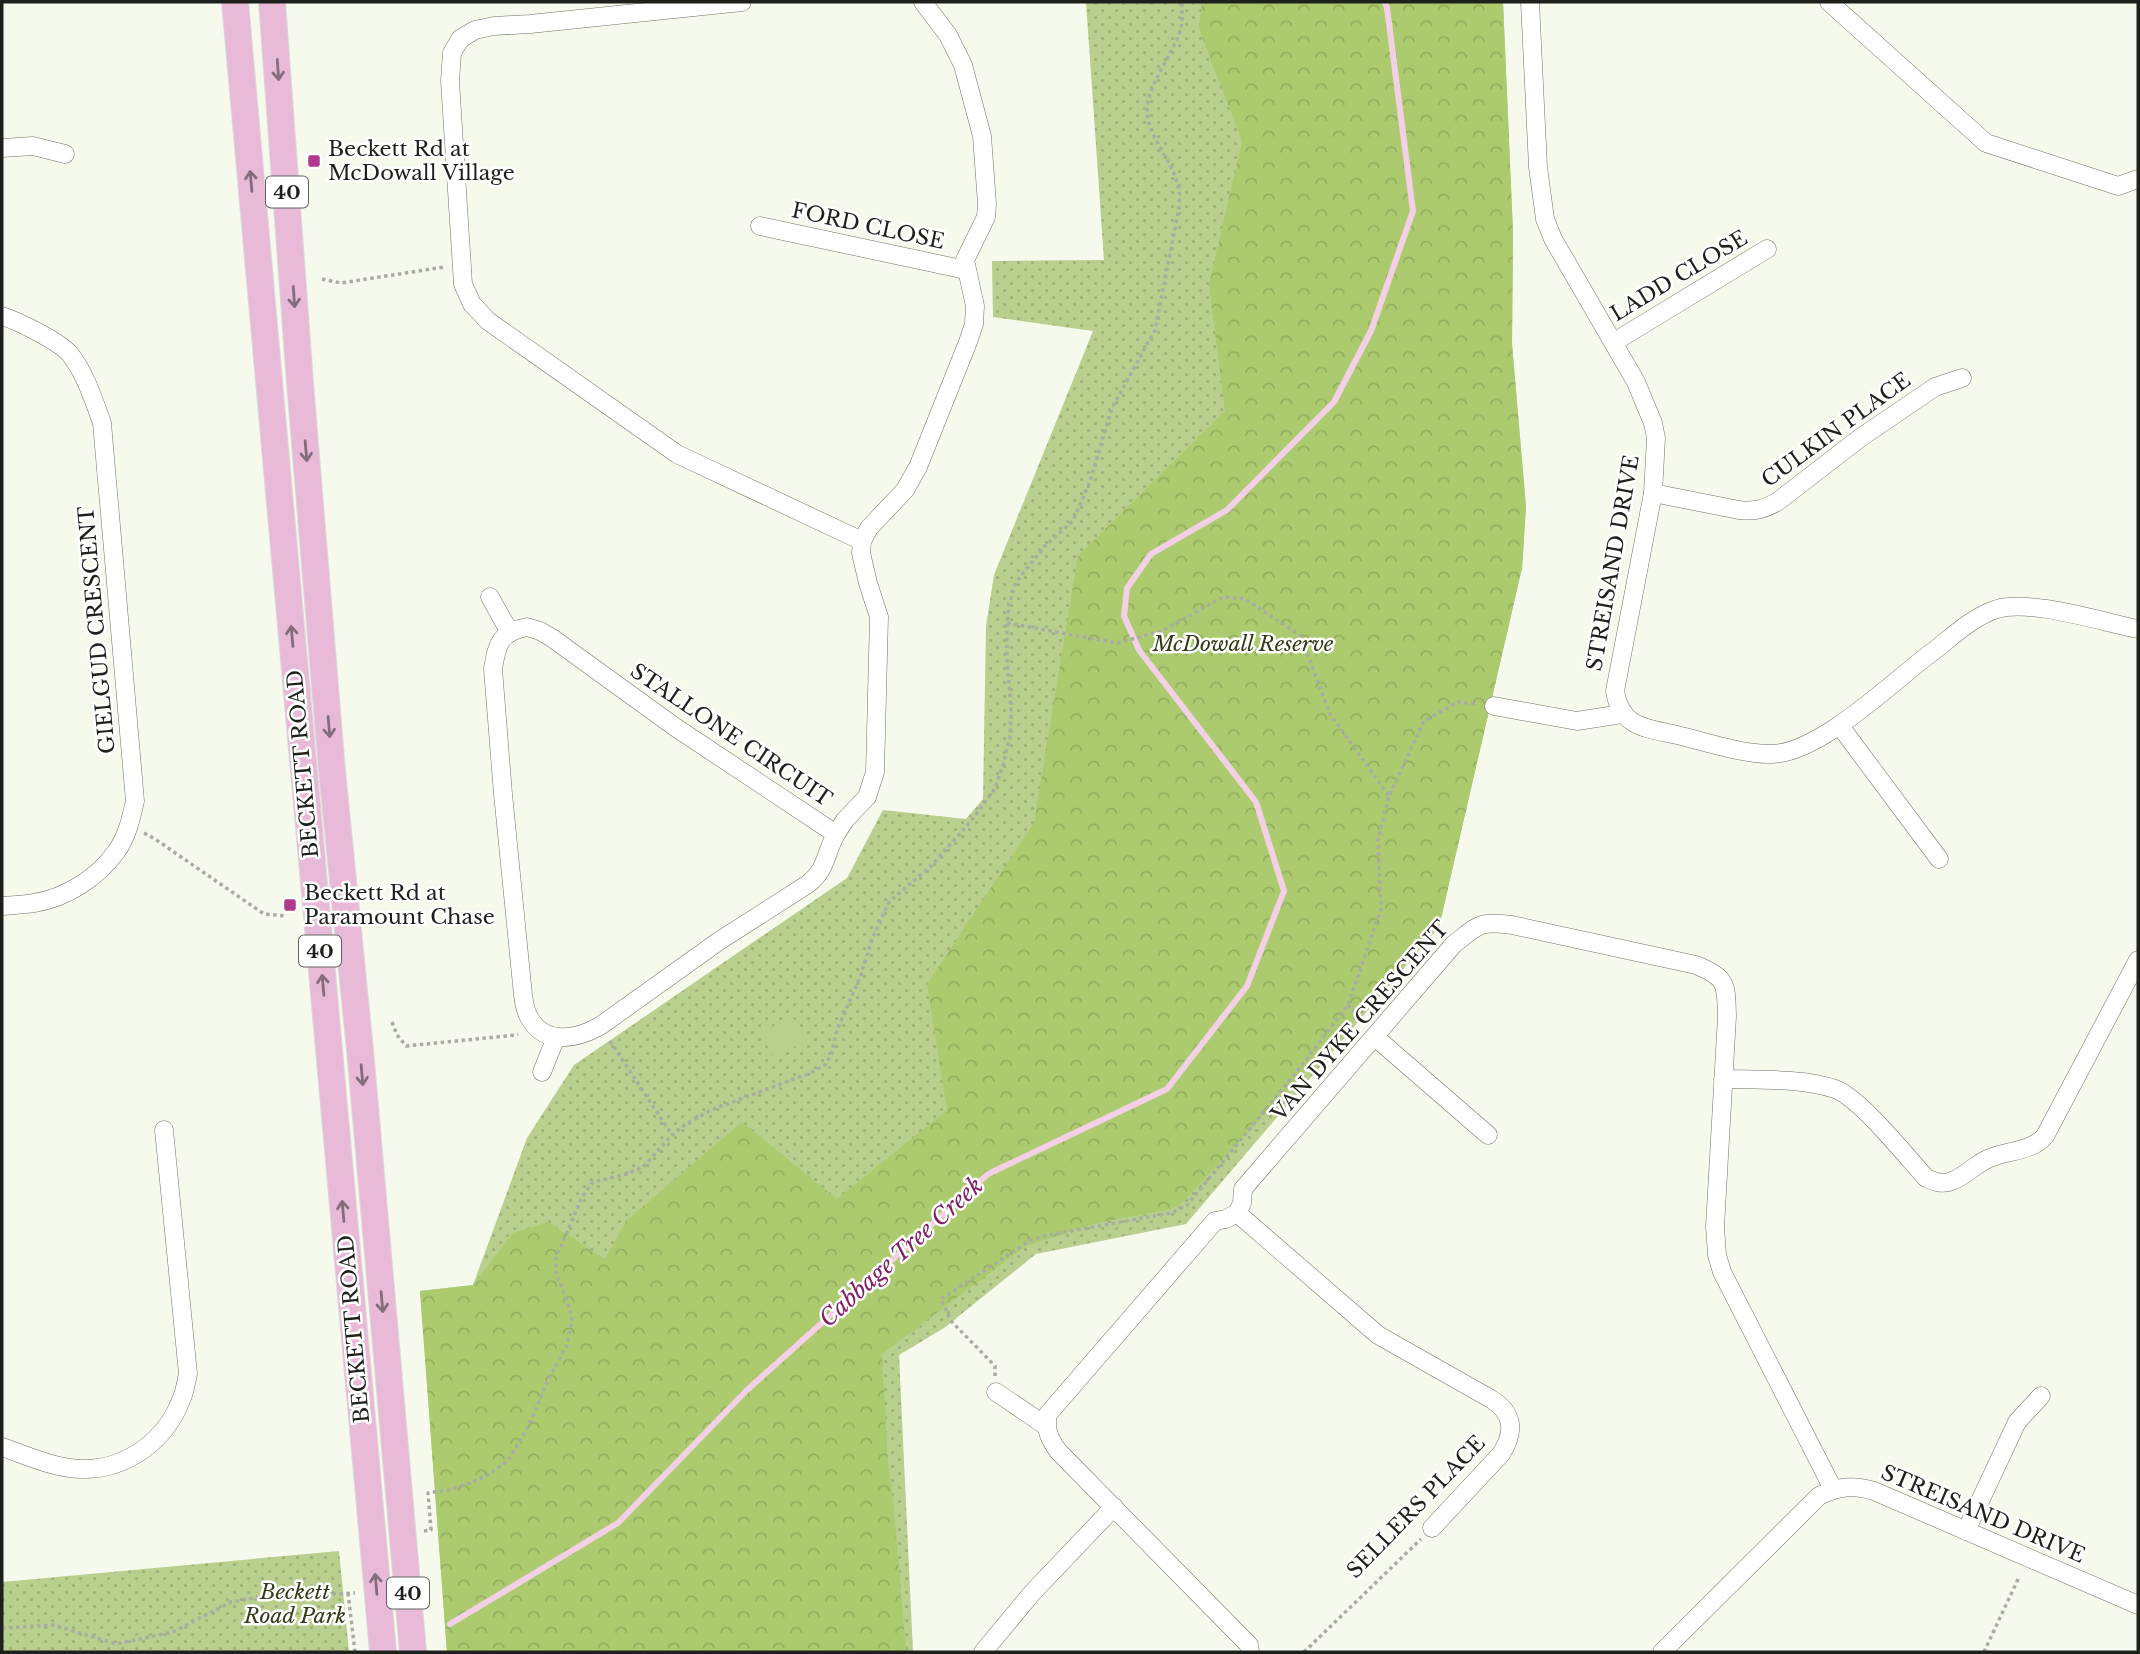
<svg xmlns="http://www.w3.org/2000/svg" width="2140" height="1654" viewBox="0 0 2140 1654" font-family="'Libre Baskerville',serif">
	<style>
		.green { fill: url(#green-dots) }
		.forest { fill: url(#forest-crowns) }
		.pitch { fill: #b8cf8d }
		.lines { fill: none; stroke-linecap: round; stroke-linejoin: round }
		.stream { stroke: #f4d0e6; stroke-width: 6 }
		.minor-casing { stroke: #6e7368; stroke-width: 19 }
		.primary-casing { stroke: #dbdbdb; stroke-width: 28 }
		.path { stroke: #a8aca3; stroke-width: 3.5; stroke-dasharray: 3.5 3.5; stroke-linecap: butt }
		.minor { stroke: #fff; stroke-width: 18 }
		.primary { stroke: #e8bad7; stroke-width: 26 }
		.oneway { stroke: #836d7a }
		.poi-dot { fill: #b2398e; stroke: #fff; stroke-width: 2.5 }
		.labels { text-anchor: middle; stroke-width: 5; stroke-linejoin: round; paint-order: stroke }
		.shield { fill: #fff; stroke: #626360; stroke-width: 2 }
		.shield-label { font-size: 19px; font-weight: bold; fill: #1e201c }
		.poi-label { font-size: 21px; fill: #1e201c; stroke: #fff; text-anchor: start }
		.street-label { font-size: 21px; fill: #1e201c; stroke: #fff }
		.park-label { font-size: 21px; font-style: italic; fill: #313d17; stroke: #fff }
		.water-label { font-size: 23px; font-style: italic; fill: #811e65; stroke: #fff }
	</style>
	<defs>
		<pattern id="green-dots" width="8" height="8" patternUnits="userSpaceOnUse" patternTransform="scale(1.75)"><rect width="8" height="8" fill="#b8cf8d"/><path d="M2 2h.1M6 6h.1" fill="none" stroke="#9eb179" stroke-width="1.8" stroke-linecap="round"/></pattern>
		<pattern id="forest-crowns" width="20" height="18" patternUnits="userSpaceOnUse" patternTransform="scale(1.75)"><rect width="20" height="18" fill="#accb6f"/><path d="M2 6a3 3 0 1 1 6 0M12 15a3 3 0 1 1 6 0" fill="none" stroke="#94ae60"/></pattern>
	</defs>
	<rect width="100%" height="100%" fill="#f5faed"/>
	<g class="green">
		<polygon points="1086,2 1503,2 1513,233 1512,344 1526,507 1522,568 1439,927 1186,1224 1036,1254 944,1328 899,1355 913,1652 447,1652 420,1291 473,1285 527,1138 574,1065 847,878 883,810 966,819 983,799 986,626 994,575 1093,331 993,317 992,261 1104,260"/>
		<polygon points="339,1551 349,1652 2,1652 2,1582"/>
	</g>
	<polygon class="forest" points="1202,2 1503,2 1513,233 1512,344 1526,507 1522,568 1439,927 1181,1204 1168,1210 1097,1223 1026,1246 882,1354 888,1462 893,1498 906,1652 447,1652 420,1291 473,1285 513,1233 548,1222 605,1259 626,1221 742,1122 837,1199 947,1110 927,984 1034,823 1078,556 1225,411 1209,285 1242,141 1199,29"/>
	<polygon class="pitch" points="791,1015 807,1039 776,1059 760,1035"/>
	<g class="lines">
		<polyline class="stream" points="450,1624 618,1523 747,1390 988,1174 1167,1089 1247,986 1284,891 1256,802 1139,650 1124,616 1127,588 1151,554 1227,510 1334,402 1371,331 1413,211 1387,8 1385,2"/>
		<g class="minor-casing">
			<g id="minor">
				<polyline points="742,2 530,24 494,26 475,30 460,39 452,53 450,81 463,284 472,304 488,321 677,454 862,541"/>
				<path d="M1530,2L1538,167L1545,219L1553,239L1636,382L1653,423L1656,438L1653,493L1615,691C1621,728 1646,728 1677,735C1707,742 1740,754 1771,754C1819,754 1892,682 1931,653C1952,637 1972,617 1997,609C2031,599 2102,622 2138,629"/>
				<polyline points="1829,2 1986,143 2118,186 2138,179"/>
				<polyline points="2,148 33,146 65,154"/>
				<polyline points="760,226 966,270"/>
				<path d="M2,316C18,321 58,341 69,353C85,372 94,401 102,423L135,801C131,819 127,837 116,852C97,878 66,898 34,903C24,905 12,905 2,906"/>
				<polyline points="1614,342 1767,249"/>
				<path d="M1653,493L1739,510C1754,512 1764,509 1777,502L1860,438L1935,387L1962,378"/>
				<polyline points="490,597 510,633"/>
				<path d="M527,627L540,631L552,638L675,727L836,834C825,854 827,869 808,884L719,941L600,1026C577,1039 544,1046 529,1017C525,1011 524,1002 523,995L503,794L493,669C497,644 500,632 527,627Z"/>
				<polyline points="1494,706 1577,721 1622,714"/>
				<polyline points="1840,726 1939,859"/>
				<polyline points="836,834 845,820 867,797 875,772 879,617 868,583 861,553 862,541 869,528 905,490 918,467 968,342 974,324 975,306 965,260 986,217 987,204 982,136 963,65 948,35 923,2"/>
				<polyline points="1375,1037 1488,1135"/>
				<polyline points="542,1072 556,1037"/>
				<path d="M1723,1079C1756,1080 1804,1078 1835,1089C1860,1098 1906,1156 1926,1178C1936,1182 1942,1185 1952,1181C1966,1176 1976,1163 1990,1158C2008,1150 2031,1152 2045,1136L2138,960"/>
				<path d="M1237,1213L1378,1335L1491,1399C1514,1413 1515,1432 1501,1454L1432,1528"/>
				<polyline points="996,1392 1046,1426"/>
				<path d="M2,1447C28,1456 58,1470 86,1469C128,1468 166,1440 181,1400C185,1392 186,1382 188,1374L164,1130"/>
				<polyline points="1966,1531 2017,1422 2041,1396"/>
				<polyline points="983,1652 1032,1593 1114,1507"/>
				<path d="M1250,1652L1249,1645L1058,1451C1049,1438 1045,1430 1048,1414L1215,1221L1226,1219L1237,1213L1242,1203L1243,1189L1454,944C1480,924 1478,921 1512,925L1696,965C1727,978 1726,983 1727,1016L1715,1227L1717,1255L1722,1272L1833,1489"/>
				<path d="M1662,1652L1819,1496C1839,1486 1853,1485 1874,1491L2138,1605"/>
			</g>
		</g>
		<g class="primary-casing">
			<g id="primary">
				<polyline points="235,2 383,1652"/>
				<polyline points="272,2 300,383 332,771 360,1050 413,1652"/>
			</g>
		</g>
		<g class="path">
			<polyline points="322,279 341,283 444,267"/>
			<polyline points="1007,623 1117,643 1162,631 1223,597 1245,599 1300,635 1330,714 1389,796"/>
			<polyline points="144,833 155,839 264,914 287,916"/>
			<polyline points="1348,1005 1363,1022"/>
			<polyline points="392,1022 397,1035 406,1046 516,1035 518,1034"/>
			<polyline points="610,1041 672,1135"/>
			<polyline points="995,1376 995,1366 951,1321 941,1299 1031,1240 1048,1235 1171,1213 1187,1205 1294,1075 1348,1005 1381,909 1378,839 1389,796 1424,721 1458,702 1478,704"/>
			<path d="M424,1531L431,1530L428,1493L449,1490L478,1480L492,1472L508,1461L529,1425L548,1380L567,1345L572,1320L570,1309L556,1272V1258L582,1197L593,1182L627,1174L643,1167L672,1135L686,1124L711,1110L808,1074L825,1065L831,1055L837,1030L861,975L872,939L889,902L932,865L971,821L994,790L1002,769L1010,737L1011,711L1007,658V623L1009,604L1016,582L1045,546L1073,521L1080,505L1090,481L1112,408L1155,330L1179,208C1179,202 1180,196 1179,191C1175,162 1148,139 1147,110C1146,90 1172,54 1179,34C1183,24 1182,13 1182,2"/>
			<polyline points="348,1593 355,1652"/>
			<polyline points="2,1628 54,1625 116,1644 173,1632 231,1602 293,1591 339,1594 355,1593"/>
			<polyline points="1304,1652 1421,1539"/>
			<polyline points="1984,1652 2019,1577"/>
		</g>
		<use href="#minor" class="minor"/>
		<use href="#primary" class="primary"/>
	</g>
	<defs><path id="oneway-shaft" d="M-6 0H5M1.5-3L5.5 0L1.5 3" fill="none" stroke-width="1.6" stroke-linecap="round" stroke-linejoin="round" transform="scale(1.75)"/></defs>
	<g class="oneway">
		<use href="#oneway-shaft" transform="translate(278 70) rotate(86)"/>
		<use href="#oneway-shaft" transform="translate(251 181) rotate(-95)"/>
		<use href="#oneway-shaft" transform="translate(294 297) rotate(86)"/>
		<use href="#oneway-shaft" transform="translate(306 451) rotate(85)"/>
		<use href="#oneway-shaft" transform="translate(292 636) rotate(-95)"/>
		<use href="#oneway-shaft" transform="translate(329 727) rotate(85)"/>
		<use href="#oneway-shaft" transform="translate(323 985) rotate(-95)"/>
		<use href="#oneway-shaft" transform="translate(362 1075) rotate(85)"/>
		<use href="#oneway-shaft" transform="translate(343 1211) rotate(-95)"/>
		<use href="#oneway-shaft" transform="translate(382 1302) rotate(85)"/>
		<use href="#oneway-shaft" transform="translate(376 1584) rotate(-95)"/>
	</g>
	<g class="poi-dot">
		<rect x="307" y="154" width="14" height="14" rx="3.5"/>
		<rect x="283" y="898" width="14" height="14" rx="3.5"/>
	</g>
	<g class="labels">
		<g class="shield">
			<rect x="266" y="176.5" width="42" height="31" rx="5"/>
			<rect x="299" y="935.5" width="42" height="31" rx="5"/>
			<rect x="387" y="1577.5" width="42" height="31" rx="5"/>
		</g>
		<g class="shield-label">
			<text x="287" y="199">40</text>
			<text x="320" y="958">40</text>
			<text x="408" y="1600">40</text>
		</g>
		<g class="poi-label">
			<text x="328" y="156">Beckett Rd at<tspan x="328" dy="24">McDowall Village</tspan></text>
			<text x="304" y="900">Beckett Rd at<tspan x="304" dy="24">Paramount Chase</tspan></text>
		</g>
		<g class="street-label">
			<text transform="translate(868 226) rotate(12)" y="7">FORD CLOSE</text>
			<text transform="translate(1679 276) rotate(-31)" y="7">LADD CLOSE</text>
			<text transform="translate(1836 430) rotate(-36)" y="7">CULKIN PLACE</text>
			<text transform="translate(1613 563) rotate(-80)" y="7">STREISAND DRIVE</text>
			<text transform="translate(97 630) rotate(-95)" y="7">GIELGUD CRESCENT</text>
			<text transform="translate(731 735) rotate(34)" y="7">STALLONE CIRCUIT</text>
			<text transform="translate(303 764) rotate(-95)" y="7">BECKETT ROAD</text>
			<text transform="translate(1360 1021) rotate(-49)" y="7">VAN DYKE CRESCENT</text>
			<text transform="translate(354 1329) rotate(-95)" y="7">BECKETT ROAD</text>
			<text transform="translate(1416 1507) rotate(-46)" y="7">SELLERS PLACE</text>
			<text transform="translate(1983 1514) rotate(23)" y="7">STREISAND DRIVE</text>
		</g>
		<g class="park-label">
			<text x="1243" y="651">McDowall Reserve</text>
			<text x="295" y="1599">Beckett<tspan x="295" dy="24">Road Park</tspan></text>
		</g>
		<g class="water-label">
			<text transform="translate(901 1252) rotate(-42)" y="8">Cabbage Tree Creek</text>
		</g>
	</g>
	<rect width="2140" height="1654" fill="none" stroke="#1e201c" stroke-width="7"/>
</svg>
